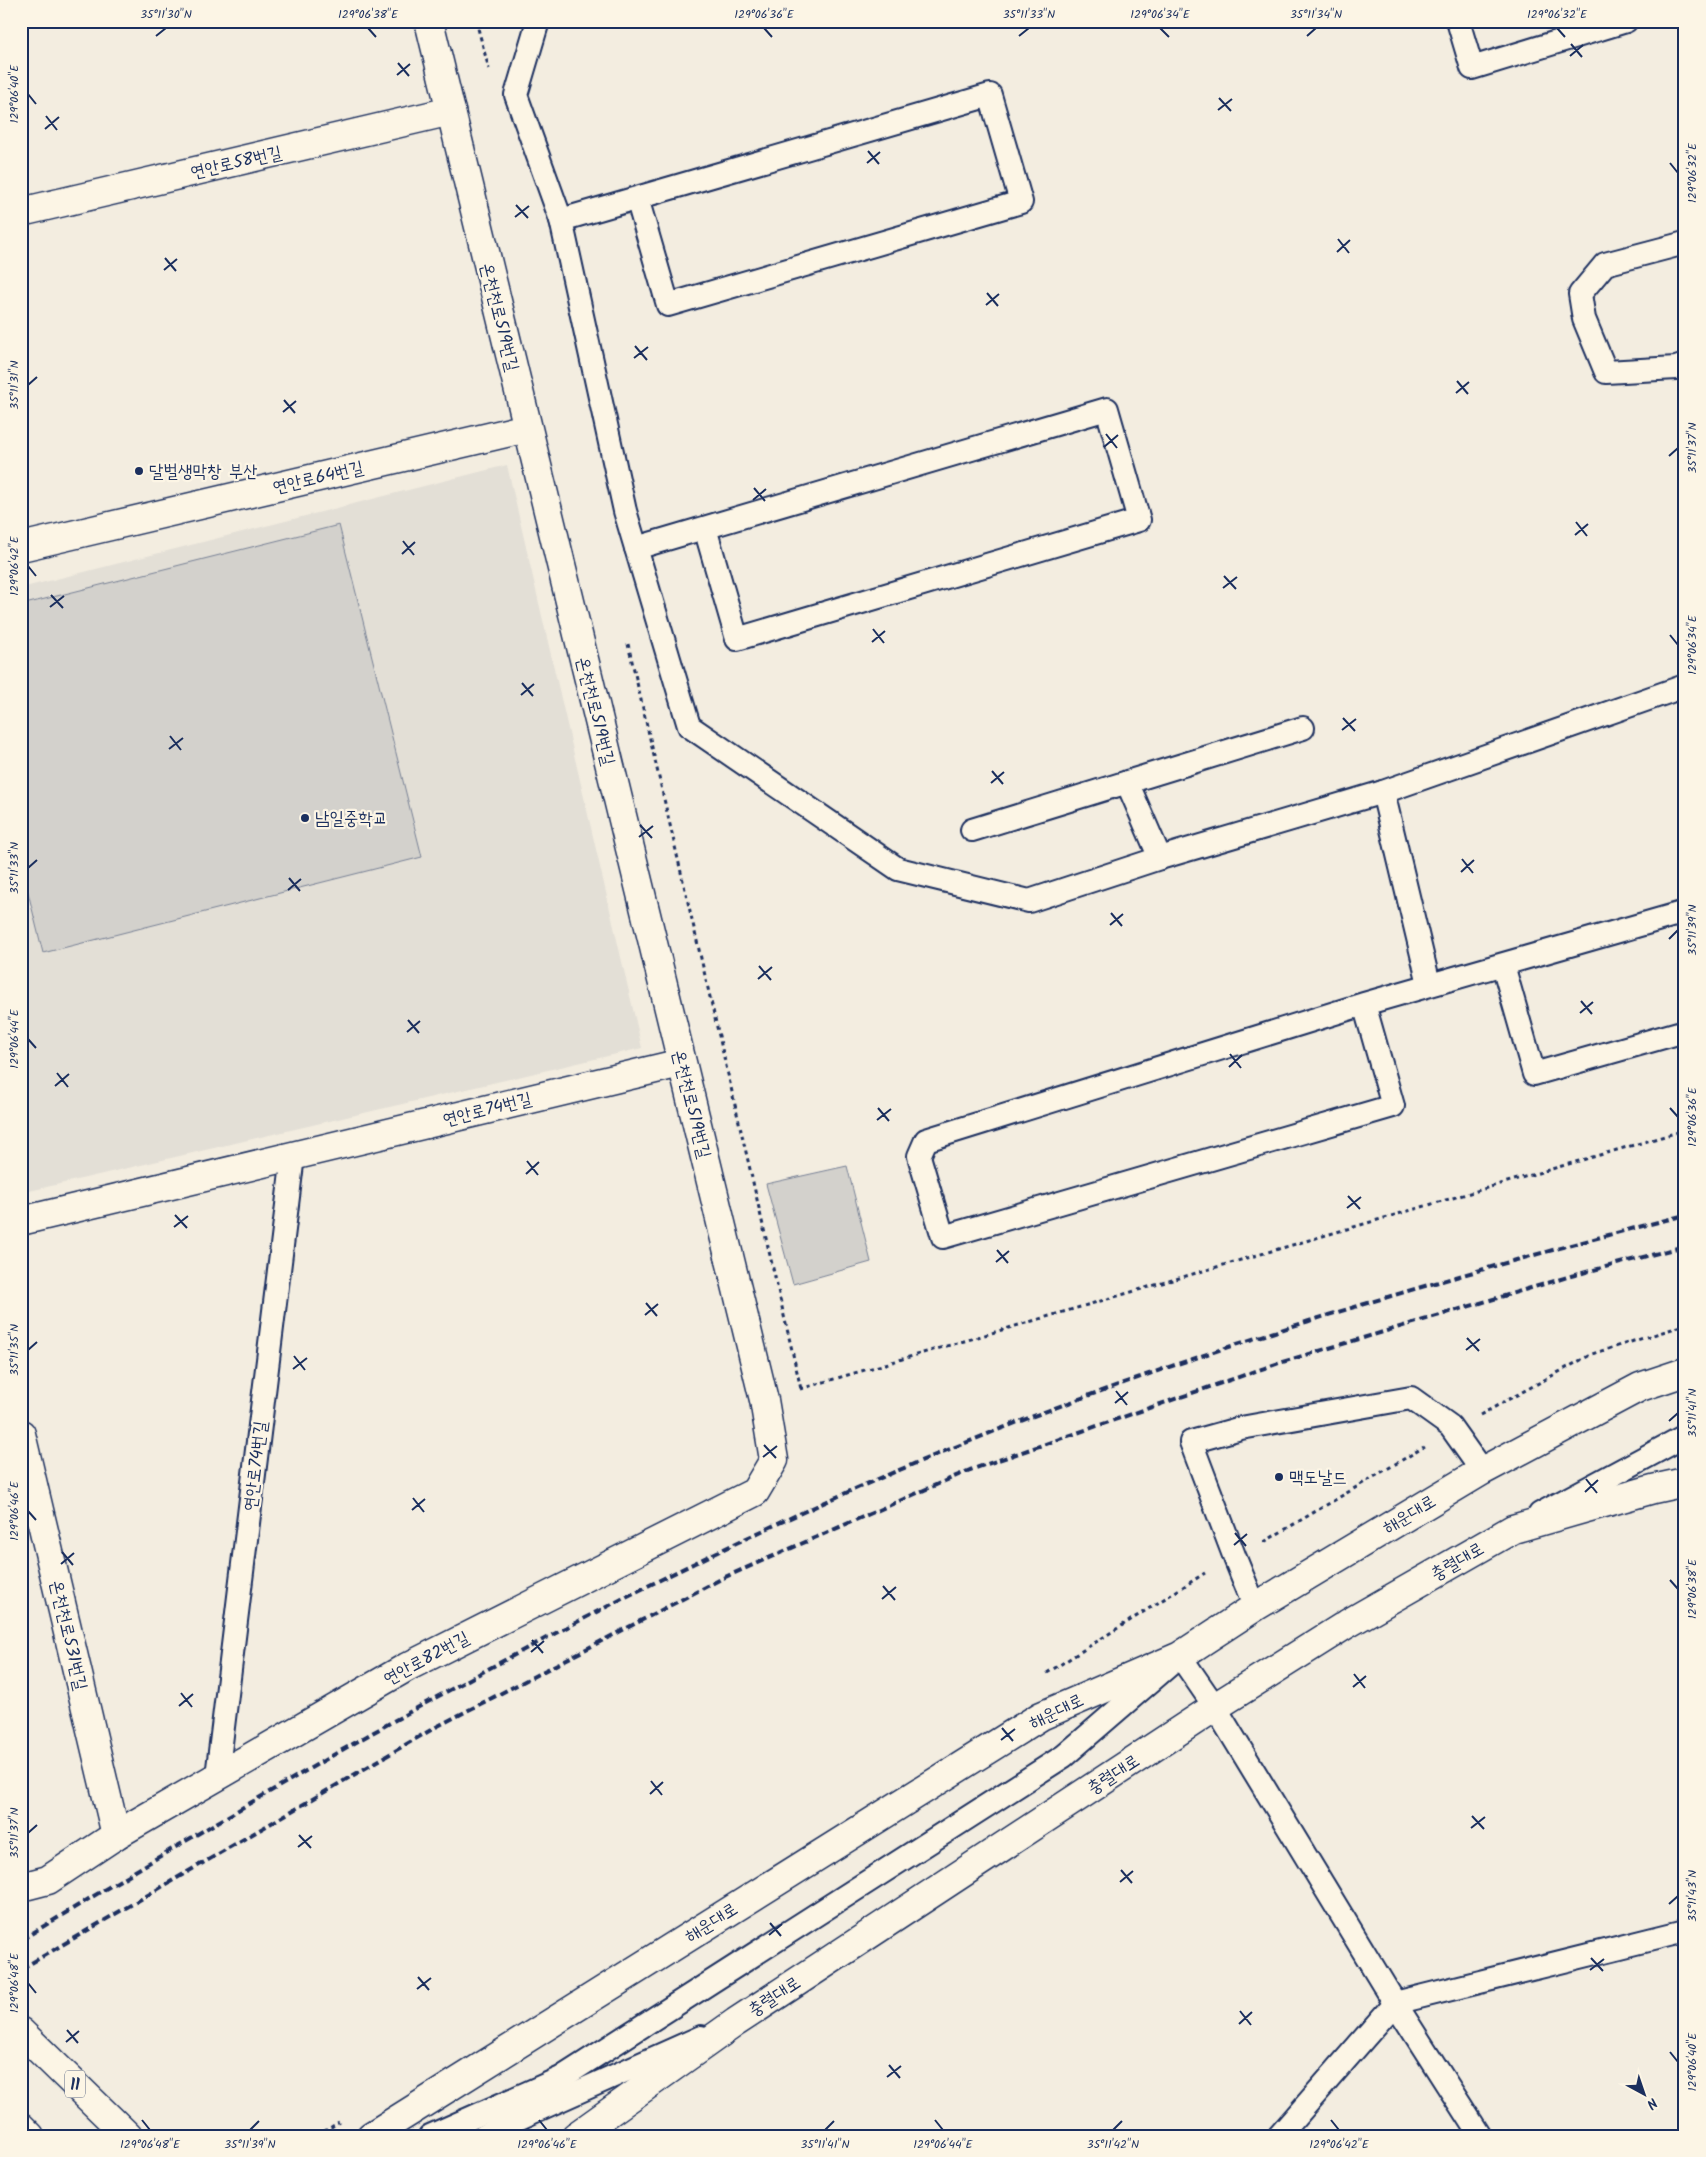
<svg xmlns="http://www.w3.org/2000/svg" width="1706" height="2157" viewBox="0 0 1706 2157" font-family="Kalam,'Poor Story',sans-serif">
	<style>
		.built { fill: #e3dfd6 }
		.green { fill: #d3d1cc; stroke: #778095 }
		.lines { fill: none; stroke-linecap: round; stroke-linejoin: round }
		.service-casing { stroke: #1b2f5e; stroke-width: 26 }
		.minor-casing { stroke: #1b2f5e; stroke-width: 31 }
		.tertiary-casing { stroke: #1b2f5e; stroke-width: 31 }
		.secondary-casing { stroke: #1b2f5e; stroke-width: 31 }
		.trunk-casing { stroke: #1b2f5e; stroke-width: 31 }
		.path { stroke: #1b2f5e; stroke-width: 3; stroke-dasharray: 4 4; stroke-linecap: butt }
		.service { stroke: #fcf5e5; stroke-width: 22 }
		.minor { stroke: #fcf5e5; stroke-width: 28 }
		.tertiary { stroke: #fcf5e5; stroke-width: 28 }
		.secondary { stroke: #fcf5e5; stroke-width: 28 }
		.trunk { stroke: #fcf5e5; stroke-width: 28 }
		.rail { stroke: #1b2f5e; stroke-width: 4; stroke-dasharray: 8 4; stroke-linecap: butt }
		.ticks { fill: none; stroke: #1b2f5e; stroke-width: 2 }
		.poi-dot { fill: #1b2f5e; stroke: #fcf5e5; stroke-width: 2 }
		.labels { text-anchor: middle; stroke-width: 4.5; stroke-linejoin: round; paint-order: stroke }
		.shield { fill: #fcf5e5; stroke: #5e6a86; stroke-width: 1 }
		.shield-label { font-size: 16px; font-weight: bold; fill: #1b2f5e }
		.street-label { font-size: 18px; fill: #1b2f5e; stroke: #fcf5e5 }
		.poi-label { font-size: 18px; fill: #1b2f5e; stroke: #fcf5e5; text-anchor: start }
		.neatline { fill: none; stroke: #1b2f5e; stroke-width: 2 }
		.ticks-label { font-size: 12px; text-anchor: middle; fill: #1b2f5e }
	</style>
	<rect width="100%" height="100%" fill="#f3ede0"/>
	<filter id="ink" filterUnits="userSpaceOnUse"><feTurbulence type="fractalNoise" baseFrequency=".02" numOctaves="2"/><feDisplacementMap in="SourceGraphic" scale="10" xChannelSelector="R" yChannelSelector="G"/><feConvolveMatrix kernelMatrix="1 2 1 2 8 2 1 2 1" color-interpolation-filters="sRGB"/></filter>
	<g filter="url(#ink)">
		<polygon class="built" points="507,465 642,1048 21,1193 21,588"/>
		<g class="green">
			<polygon points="339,525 422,857 43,953 21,864 21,605"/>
			<polygon points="847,1166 871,1262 793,1284 766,1184"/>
		</g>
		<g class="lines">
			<g class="service-casing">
				<g id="service">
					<polyline points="538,21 516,95 561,220 625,511 689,726 898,869 1029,901 1160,858"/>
					<polyline points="1458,21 1472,68 1626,21"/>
					<polyline points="561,220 990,95 1021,202 668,305 637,198"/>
					<polyline points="1685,243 1605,264 1580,294 1584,319 1606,372 1676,368 1685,365"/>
					<polyline points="636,548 1107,409 1139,520 737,639 705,528"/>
					<polyline points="1383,792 1429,984"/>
					<polyline points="972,830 1303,728 1127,782 1160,858 1383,792 1685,686"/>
					<polyline points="1503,965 1534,1074 1685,1031"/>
					<polyline points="1364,1004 1393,1106 943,1237 919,1156 926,1140 1364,1004 1685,912"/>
					<polyline points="1540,1514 1685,1436"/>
					<polyline points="1255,1607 1235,1558 1191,1442 1241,1428 1411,1398 1450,1426 1482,1471"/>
					<polyline points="217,1776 293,1156"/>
					<polyline points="430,2136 561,2078 1064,1756 1180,1656 1215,1707 1395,2003 1480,2136"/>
					<polyline points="484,2136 513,2121 701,2037"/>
					<polyline points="1279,2136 1395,2003 1685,1931"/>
				</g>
			</g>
			<g class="minor-casing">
				<g id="minor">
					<polyline points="21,212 451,111"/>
					<polyline points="21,547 527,428"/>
					<polyline points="21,1221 681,1063"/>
					<polyline points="21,1887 48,1880 116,1835 407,1667 755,1492 774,1460 764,1400 429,21"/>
				</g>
			</g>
			<g class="tertiary-casing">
				<polyline id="tertiary" points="21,1434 116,1835"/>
			</g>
			<g class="secondary-casing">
				<g id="secondary">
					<polyline points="371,2136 1041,1716 1180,1656 1255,1607 1482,1471 1640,1387 1685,1372"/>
					<polyline points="576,2136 736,2022 1215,1707 1347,1624 1513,1529 1653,1489 1685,1482"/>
				</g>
			</g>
			<g class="trunk-casing">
				<g id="trunk">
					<polyline points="21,2032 128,2136"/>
					<polyline points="21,2127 30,2136"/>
				</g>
			</g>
			<g class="path">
				<polyline points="476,21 489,69"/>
				<polyline points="628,644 801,1389"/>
				<polyline points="800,1389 1685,1130"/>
				<polyline points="1480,1415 1592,1354 1685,1325"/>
				<polyline points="1264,1542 1424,1447"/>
				<polyline points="1047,1673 1205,1573"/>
				<polyline points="317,2136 339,2122"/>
			</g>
			<use href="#service" class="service"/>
			<use href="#minor" class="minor"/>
			<use href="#tertiary" class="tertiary"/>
			<use href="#secondary" class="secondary"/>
			<use href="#trunk" class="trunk"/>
			<g class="rail">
				<path d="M21,1940C324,1756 631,1577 960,1445C1195,1350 1440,1278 1685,1215"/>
				<polyline points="21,1969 436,1727 723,1578 970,1470 1279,1363 1571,1276 1685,1246"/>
			</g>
		</g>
	</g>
	<path class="ticks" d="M368,28L376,37M764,28L772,37M1160,28L1169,37M1557,28L1565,37M156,36L166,28M1019,36L1029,28M1307,36L1316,28M1571,44L1582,57M1570,56L1583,45M398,63L409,76M397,75L410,64M28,94L36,104M1219,98L1231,111M1218,110L1232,99M46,116L57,130M45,129L59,117M868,151L879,164M867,163L880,152M1670,163L1678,173M516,205L528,218M515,217L529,206M1338,239L1349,253M1337,252L1350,240M165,258L176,271M164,270L177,259M987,293L998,306M986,305L999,294M635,346L647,360M634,358L648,347M1457,381L1468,394M28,385L37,377M1456,393L1469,382M284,400L295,413M283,412L296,401M1106,434L1117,448M1104,447L1118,435M1669,456L1678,448M754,488L765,501M753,500L766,489M1576,522L1587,536M1575,535L1588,524M403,541L414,555M402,554L415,542M28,566L36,576M1224,576L1236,589M1223,588L1237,577M51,595L63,608M50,607L64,596M873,629L884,643M1670,635L1678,645M872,642L885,631M522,683L533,696M521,695L534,684M1343,718L1355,731M1342,730L1356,719M170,736L181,750M169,749L183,738M992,771L1003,784M991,783L1004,772M640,825L652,838M639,837L653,826M1462,859L1473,873M28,868L37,860M1461,872L1474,860M289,878L300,891M288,890L301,879M1111,913L1122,926M1110,925L1123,914M1669,939L1678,930M759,966L771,980M758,979L772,967M1581,1001L1592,1014M1580,1013L1593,1002M408,1020L419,1033M407,1032L420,1021M28,1039L36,1048M1230,1054L1241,1068M1229,1067L1242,1055M57,1073L68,1087M55,1086L69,1074M878,1108L889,1121M1670,1108L1678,1117M877,1120L891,1109M527,1161L538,1175M526,1174L539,1162M1348,1196L1360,1209M1347,1208L1361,1197M175,1215L187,1228M174,1227L188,1216M997,1250L1008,1263M996,1262L1009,1251M646,1303L657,1316M645,1315L658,1304M1467,1338L1479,1351M28,1350L37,1342M1466,1350L1480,1339M294,1356L305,1370M293,1369L307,1358M1116,1391L1127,1405M1115,1403L1128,1392M1669,1421L1678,1413M764,1445L776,1458M763,1457L777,1446M1586,1479L1597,1493M1585,1492L1598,1480M413,1498L424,1512M412,1510L425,1499M28,1511L36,1520M1235,1533L1246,1546M1234,1545L1247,1534M62,1552L73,1565M61,1564L74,1553M1670,1580L1678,1589M883,1586L895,1600M882,1599L896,1587M532,1640L543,1653M531,1652L544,1641M1354,1674L1365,1688M1353,1687L1366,1676M181,1693L192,1707M179,1706L193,1694M1002,1728L1013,1741M1001,1740L1015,1729M651,1781L662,1795M650,1794L663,1782M1472,1816L1484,1829M1471,1828L1485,1817M28,1833L37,1825M299,1835L311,1848M298,1847L312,1836M1121,1870L1132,1883M1120,1882L1133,1871M1669,1904L1678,1896M770,1923L781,1936M769,1935L782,1924M1591,1958L1603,1971M1590,1970L1604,1959M418,1977L429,1990M28,1983L36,1993M417,1989L431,1978M1240,2011L1251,2025M1239,2024L1252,2012M67,2030L78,2043M66,2042L79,2031M1670,2052L1678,2062M889,2065L900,2078M887,2077L901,2066M142,2120L150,2130M539,2120L547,2130M935,2120L943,2130M1331,2120L1339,2130M250,2130L259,2121M825,2130L834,2121M1113,2130L1122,2121"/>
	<g class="poi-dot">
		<circle cx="139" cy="471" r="5"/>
		<circle cx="305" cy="818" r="5"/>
		<circle cx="1279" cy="1477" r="5"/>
	</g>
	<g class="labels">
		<rect class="shield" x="65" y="2070.5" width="20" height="27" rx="4"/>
		<g class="shield-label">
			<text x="75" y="2090">11</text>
		</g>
		<g class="street-label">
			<text transform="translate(236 162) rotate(-13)" y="6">연안로58번길</text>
			<text transform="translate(500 317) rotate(76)" y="6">온천천로519번길</text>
			<text transform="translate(318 477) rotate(-13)" y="6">연안로64번길</text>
			<text transform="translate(596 711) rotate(76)" y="6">온천천로519번길</text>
			<text transform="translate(692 1104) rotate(76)" y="6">온천천로519번길</text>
			<text transform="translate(487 1109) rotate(-14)" y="6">연안로74번길</text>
			<text transform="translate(255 1466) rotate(-83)" y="6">연안로74번길</text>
			<text transform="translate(1409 1514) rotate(-31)" y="6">해운대로</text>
			<text transform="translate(1457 1561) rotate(-30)" y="6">충렬대로</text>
			<text transform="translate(69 1635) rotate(77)" y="6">온천천로531번길</text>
			<text transform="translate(426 1658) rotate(-28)" y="6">연안로82번길</text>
			<text transform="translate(1056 1711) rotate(-26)" y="6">해운대로</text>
			<text transform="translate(1113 1774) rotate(-33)" y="6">충렬대로</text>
			<text transform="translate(711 1922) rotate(-32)" y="6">해운대로</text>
			<text transform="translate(774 1996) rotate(-33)" y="6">충렬대로</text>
		</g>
		<g class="poi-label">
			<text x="149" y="477">달벌생막창 부산</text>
			<text x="315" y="824">남일중학교</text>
			<text x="1289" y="1483">맥도날드</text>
		</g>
	</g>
	<rect width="1706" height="2157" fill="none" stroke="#fcf5e5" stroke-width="55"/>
	<g transform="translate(1644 2094) rotate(140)" stroke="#fcf5e5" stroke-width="4" paint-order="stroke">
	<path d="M0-4L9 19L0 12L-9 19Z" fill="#1b2f5e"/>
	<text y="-8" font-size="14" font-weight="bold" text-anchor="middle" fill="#1b2f5e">N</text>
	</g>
	<rect x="28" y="28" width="1650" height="2102" class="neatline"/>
	<g class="ticks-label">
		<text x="166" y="18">35°11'30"N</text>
		<text x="368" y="18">129°06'38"E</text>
		<text x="764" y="18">129°06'36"E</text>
		<text x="1029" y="18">35°11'33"N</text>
		<text x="1160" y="18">129°06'34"E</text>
		<text x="1316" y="18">35°11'34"N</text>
		<text x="1557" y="18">129°06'32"E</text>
		<text transform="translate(14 94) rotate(-90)" y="4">129°06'40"E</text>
		<text transform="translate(1692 173) rotate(-90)" y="4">129°06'32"E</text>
		<text transform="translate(14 385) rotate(-90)" y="4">35°11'31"N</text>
		<text transform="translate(1692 448) rotate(-90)" y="4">35°11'37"N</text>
		<text transform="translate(14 566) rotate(-90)" y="4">129°06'42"E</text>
		<text transform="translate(1692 645) rotate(-90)" y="4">129°06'34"E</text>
		<text transform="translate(14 868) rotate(-90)" y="4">35°11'33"N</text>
		<text transform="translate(1692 930) rotate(-90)" y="4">35°11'39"N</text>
		<text transform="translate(14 1039) rotate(-90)" y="4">129°06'44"E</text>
		<text transform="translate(1692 1117) rotate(-90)" y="4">129°06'36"E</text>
		<text transform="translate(14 1350) rotate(-90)" y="4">35°11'35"N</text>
		<text transform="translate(1692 1413) rotate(-90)" y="4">35°11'41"N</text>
		<text transform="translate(14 1511) rotate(-90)" y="4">129°06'46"E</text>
		<text transform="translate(1692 1589) rotate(-90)" y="4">129°06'38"E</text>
		<text transform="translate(14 1833) rotate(-90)" y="4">35°11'37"N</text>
		<text transform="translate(1692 1896) rotate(-90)" y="4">35°11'43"N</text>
		<text transform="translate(14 1983) rotate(-90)" y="4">129°06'48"E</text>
		<text transform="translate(1692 2062) rotate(-90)" y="4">129°06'40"E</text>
		<text x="150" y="2148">129°06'48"E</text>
		<text x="250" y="2148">35°11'39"N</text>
		<text x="547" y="2148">129°06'46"E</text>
		<text x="825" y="2148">35°11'41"N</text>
		<text x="943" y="2148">129°06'44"E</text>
		<text x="1113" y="2148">35°11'42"N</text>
		<text x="1339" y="2148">129°06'42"E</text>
	</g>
</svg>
